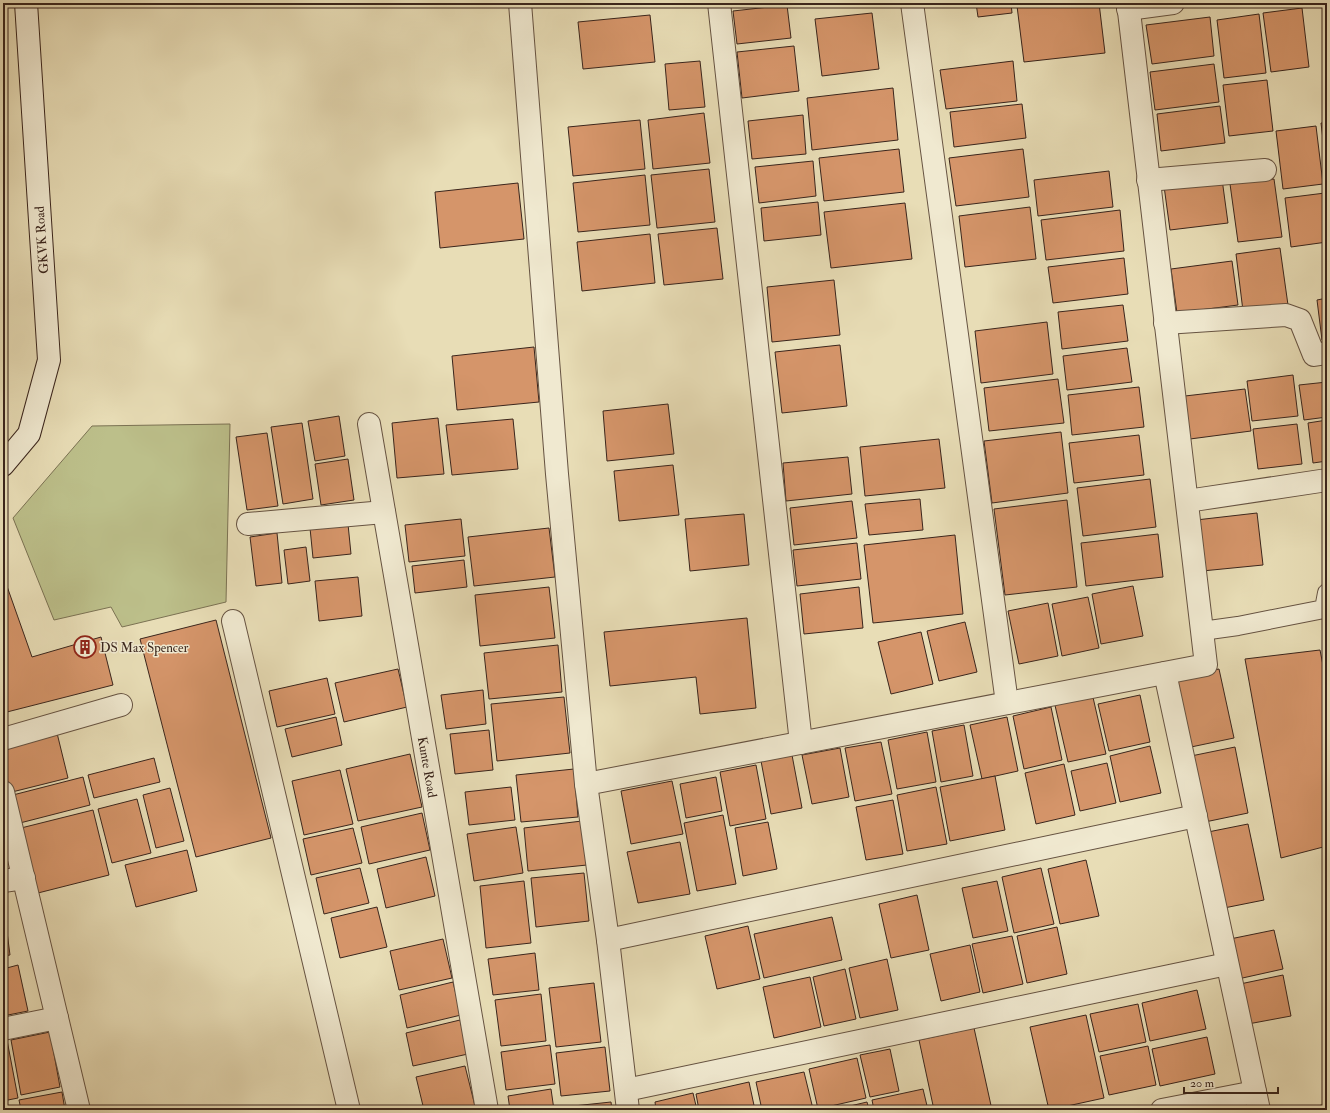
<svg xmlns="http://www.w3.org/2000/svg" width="1330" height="1113" viewBox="0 0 1330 1113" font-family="'IM FELL Double Pica',serif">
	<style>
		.green { fill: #bcbf8a; stroke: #7b7253 }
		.building { fill: #d5956a; stroke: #3a251c }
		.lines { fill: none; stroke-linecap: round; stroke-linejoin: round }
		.service-casing { stroke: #665342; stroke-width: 20 }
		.minor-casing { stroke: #665342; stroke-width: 24 }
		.secondary-casing { stroke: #3a251c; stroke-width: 24 }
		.service { stroke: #f0e9d0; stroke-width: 18 }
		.minor { stroke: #f0e9d0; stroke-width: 22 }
		.secondary { stroke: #f0e9d0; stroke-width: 22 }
		.labels { text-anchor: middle; stroke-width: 3; stroke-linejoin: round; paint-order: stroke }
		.street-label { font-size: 13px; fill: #3a251c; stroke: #f0e9d0 }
		.poi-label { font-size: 13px; fill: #3a251c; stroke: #f0e9d0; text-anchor: start }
	</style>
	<rect width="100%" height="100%" fill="#e8ddb6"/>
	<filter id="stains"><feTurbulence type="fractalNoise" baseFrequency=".005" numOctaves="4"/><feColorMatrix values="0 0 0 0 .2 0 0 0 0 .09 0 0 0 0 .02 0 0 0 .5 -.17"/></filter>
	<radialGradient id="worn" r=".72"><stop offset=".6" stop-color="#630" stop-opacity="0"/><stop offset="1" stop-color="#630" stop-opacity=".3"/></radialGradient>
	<polygon class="green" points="230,424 226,602 122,627 111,607 54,620 13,518 92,426"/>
	<g class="building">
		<polygon points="730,3 750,3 731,5"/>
		<polygon points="976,3 1011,3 1012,13 978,17"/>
		<polygon points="1046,3 1099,3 1105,53 1024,62 1017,6"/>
		<polygon points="787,5 791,38 737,44 733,11"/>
		<polygon points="1302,8 1309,67 1271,72 1263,13"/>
		<polygon points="872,13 879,69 822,76 815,19"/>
		<polygon points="1259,14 1266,73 1224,78 1217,20"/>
		<polygon points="650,15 655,62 583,69 578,22"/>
		<polygon points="1210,17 1214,56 1152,64 1146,25"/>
		<polygon points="794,46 799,91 742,98 737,52"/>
		<polygon points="700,61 705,107 669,110 665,64"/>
		<polygon points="1013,61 1017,101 946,109 940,70"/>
		<polygon points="1214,64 1219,102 1155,110 1150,72"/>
		<polygon points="1267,80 1273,131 1229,136 1223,85"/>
		<polygon points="893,88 898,140 812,150 807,98"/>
		<polygon points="1022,104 1026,138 954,147 950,112"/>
		<polygon points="1220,106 1225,143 1161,151 1157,114"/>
		<polygon points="704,113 710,163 653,169 648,120"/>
		<polygon points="803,115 806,154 752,159 748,121"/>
		<polygon points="640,120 645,169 573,176 568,127"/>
		<polygon points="1321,123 1327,123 1327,173"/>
		<polygon points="1316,126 1323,184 1283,189 1276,131"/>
		<polygon points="899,149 904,192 824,201 819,158"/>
		<polygon points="1023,149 1029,197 956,206 949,158"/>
		<polygon points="813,161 816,196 759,203 755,167"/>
		<polygon points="709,169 715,222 657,228 651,175"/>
		<polygon points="1109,171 1113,207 1038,216 1034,180"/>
		<polygon points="645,175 650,225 578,232 573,183"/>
		<polygon points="1222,179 1228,223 1170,230 1164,186"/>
		<polygon points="1274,179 1282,237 1238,242 1230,184"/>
		<polygon points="518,183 524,239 440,248 435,192"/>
		<polygon points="1325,193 1327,206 1327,242 1291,247 1285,198"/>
		<polygon points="818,202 821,235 764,241 761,208"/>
		<polygon points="905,203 912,259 831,268 824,212"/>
		<polygon points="1030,207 1036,259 965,267 959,216"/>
		<polygon points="1120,210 1124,251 1046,260 1041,220"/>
		<polygon points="717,228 723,279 664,285 658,234"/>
		<polygon points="650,234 655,283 582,291 577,242"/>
		<polygon points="1280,248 1288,305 1243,311 1236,254"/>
		<polygon points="1124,258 1128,294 1053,303 1048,267"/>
		<polygon points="1232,261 1238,305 1177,313 1171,269"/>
		<polygon points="834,280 840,335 772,342 767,287"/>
		<polygon points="1327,298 1327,339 1322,340 1317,300"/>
		<polygon points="1123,305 1128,341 1062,349 1058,312"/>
		<polygon points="1047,322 1053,374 981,383 975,331"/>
		<polygon points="840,345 847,406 782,413 775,352"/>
		<polygon points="534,347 539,402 457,410 452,356"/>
		<polygon points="1127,348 1132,382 1067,390 1063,356"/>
		<polygon points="1293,375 1298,416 1252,421 1247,381"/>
		<polygon points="1058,379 1064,423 989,431 984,388"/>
		<polygon points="1327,382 1327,417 1304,420 1299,385"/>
		<polygon points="1139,387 1144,427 1072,435 1068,395"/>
		<polygon points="1245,389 1251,431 1190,439 1185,396"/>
		<polygon points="668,404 674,454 607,461 603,411"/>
		<polygon points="339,416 345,456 315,461 308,421"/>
		<polygon points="438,418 444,474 397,478 392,423"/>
		<polygon points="513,419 518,469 452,475 446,425"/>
		<polygon points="1327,420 1327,461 1313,463 1308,423"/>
		<polygon points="302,423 313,499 283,504 271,427"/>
		<polygon points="1297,424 1302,464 1258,469 1253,429"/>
		<polygon points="1061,432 1068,493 992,503 984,441"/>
		<polygon points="267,433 278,506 247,510 236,437"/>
		<polygon points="1139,435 1144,475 1074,483 1069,443"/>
		<polygon points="939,439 945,488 865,496 860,447"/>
		<polygon points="848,457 852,494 786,501 783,463"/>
		<polygon points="348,459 354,500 321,505 315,464"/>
		<polygon points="673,465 679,515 619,521 614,471"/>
		<polygon points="1150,479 1156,527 1083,536 1077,488"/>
		<polygon points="920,499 923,530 869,535 865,504"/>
		<polygon points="1067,500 1077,587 1005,595 994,509"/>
		<polygon points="852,501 857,538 794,545 790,508"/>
		<polygon points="1257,513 1263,565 1202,571 1196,520"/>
		<polygon points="744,514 749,565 690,571 685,519"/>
		<polygon points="461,519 465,556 409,562 405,525"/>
		<polygon points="348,524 351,554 313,558 310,528"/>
		<polygon points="549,528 555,577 474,586 468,537"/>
		<polygon points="277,533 282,583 256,586 250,537"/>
		<polygon points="1158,534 1163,577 1086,586 1081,543"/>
		<polygon points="955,535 963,614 873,623 864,545"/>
		<polygon points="857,543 861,579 797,586 793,550"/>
		<polygon points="306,547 310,581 288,584 284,550"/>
		<polygon points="464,560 467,587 415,593 412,566"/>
		<polygon points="3,575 32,657 101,637 113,685 3,713"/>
		<polygon points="358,577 362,616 319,621 315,581"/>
		<polygon points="1133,586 1143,636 1101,644 1092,594"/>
		<polygon points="549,587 555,638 480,646 475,595"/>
		<polygon points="859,587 863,628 804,634 800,594"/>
		<polygon points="1088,597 1099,648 1062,656 1052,604"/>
		<polygon points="1048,603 1058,656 1019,664 1008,611"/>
		<polygon points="747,618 756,708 700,714 696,677 610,686 604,632"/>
		<polygon points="216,620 271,838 196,857 140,639"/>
		<polygon points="965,622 977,672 939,681 927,631"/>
		<polygon points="921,632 933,684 891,694 878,642"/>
		<polygon points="558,645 562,692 489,699 484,653"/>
		<polygon points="1320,650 1327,686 1327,846 1281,858 1245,659"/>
		<polygon points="398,669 407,707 344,722 335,683"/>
		<polygon points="1219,669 1234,738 1191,747 1176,678"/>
		<polygon points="327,678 335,714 277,727 269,691"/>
		<polygon points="483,690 486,724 446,729 441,695"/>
		<polygon points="1092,693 1106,754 1068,762 1054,701"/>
		<polygon points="1140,695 1150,742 1109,751 1098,704"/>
		<polygon points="564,697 570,753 497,761 491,704"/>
		<polygon points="1051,707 1062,760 1024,769 1013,716"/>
		<polygon points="336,717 342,745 292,757 285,729"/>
		<polygon points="1007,717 1018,771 982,779 970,725"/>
		<polygon points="964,725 973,776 941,782 932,731"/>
		<polygon points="489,730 493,770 455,774 450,734"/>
		<polygon points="927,732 936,782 897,789 888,740"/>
		<polygon points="57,733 68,778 8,793 3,773 3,747"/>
		<polygon points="881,742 892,794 855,801 845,748"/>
		<polygon points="1150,746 1161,793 1120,802 1110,756"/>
		<polygon points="1235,747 1248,813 1205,822 1191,756"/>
		<polygon points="840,748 849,797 812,804 802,755"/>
		<polygon points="410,754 422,807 358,821 346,769"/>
		<polygon points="792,755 802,808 771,814 761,761"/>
		<polygon points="154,758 160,782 94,798 88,775"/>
		<polygon points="1107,763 1116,803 1080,811 1071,771"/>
		<polygon points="1064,764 1075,815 1036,824 1025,773"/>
		<polygon points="756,765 766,819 730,826 720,772"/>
		<polygon points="574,769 578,817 521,822 516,775"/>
		<polygon points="340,770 353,824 304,835 292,781"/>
		<polygon points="995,776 1005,830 950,841 940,787"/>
		<polygon points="83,777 90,805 16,824 9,796"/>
		<polygon points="716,777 722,811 686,818 680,784"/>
		<polygon points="672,781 683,834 631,844 621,791"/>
		<polygon points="511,787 515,820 469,825 465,792"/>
		<polygon points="936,787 947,844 907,851 897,795"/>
		<polygon points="170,788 184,841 156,848 143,795"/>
		<polygon points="137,799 151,853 112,863 98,809"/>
		<polygon points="893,800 903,854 866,860 856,807"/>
		<polygon points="93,810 109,875 34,894 17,829"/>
		<polygon points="422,813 430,850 369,864 361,827"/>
		<polygon points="723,815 736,884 697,891 684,823"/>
		<polygon points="582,821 587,865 528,871 524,828"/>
		<polygon points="768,822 777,869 743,876 735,828"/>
		<polygon points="1248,824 1264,900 1224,908 1208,832"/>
		<polygon points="516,827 523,873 474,881 467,834"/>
		<polygon points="353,828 362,863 311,875 303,839"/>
		<polygon points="680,842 690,894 638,903 627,852"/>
		<polygon points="187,850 197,891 136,907 125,865"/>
		<polygon points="426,857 435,896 386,908 377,869"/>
		<polygon points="1086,860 1099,916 1060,924 1048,869"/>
		<polygon points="360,868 369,903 324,914 316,878"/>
		<polygon points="1041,868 1054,924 1014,933 1002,877"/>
		<polygon points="584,873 589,921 536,927 531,878"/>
		<polygon points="524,881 531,943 486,948 480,886"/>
		<polygon points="997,881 1008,931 973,938 962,888"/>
		<polygon points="917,895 929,950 891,958 879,904"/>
		<polygon points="3,901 10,955 3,956"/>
		<polygon points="377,907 387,947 340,958 331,918"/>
		<polygon points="832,917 842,960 764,978 754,934"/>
		<polygon points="748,926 760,979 717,989 705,936"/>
		<polygon points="1057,927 1067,974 1027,983 1017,936"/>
		<polygon points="1274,930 1283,969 1238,979 1230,939"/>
		<polygon points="1012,936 1023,984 983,993 972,944"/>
		<polygon points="443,939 452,978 399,990 390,951"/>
		<polygon points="970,945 980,992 941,1001 930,954"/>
		<polygon points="535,953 539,990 493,995 488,959"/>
		<polygon points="887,959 898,1010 860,1018 849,968"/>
		<polygon points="18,965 28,1011 3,1016 3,969"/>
		<polygon points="845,969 856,1019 824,1026 813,977"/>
		<polygon points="1283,975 1291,1016 1248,1024 1240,984"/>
		<polygon points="810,977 821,1027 774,1038 763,987"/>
		<polygon points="453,982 461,1015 407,1028 400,995"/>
		<polygon points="594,983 601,1042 556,1047 549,988"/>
		<polygon points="1197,990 1206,1029 1150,1041 1142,1003"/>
		<polygon points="541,994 546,1041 501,1046 495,1000"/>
		<polygon points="1138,1004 1146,1042 1099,1052 1090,1014"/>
		<polygon points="1086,1015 1104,1098 1049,1110 1030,1027"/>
		<polygon points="460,1020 468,1054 413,1066 406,1033"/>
		<polygon points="974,1028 992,1110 934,1110 919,1040"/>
		<polygon points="50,1032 60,1087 21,1095 11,1040"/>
		<polygon points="1207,1037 1215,1074 1160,1086 1152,1049"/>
		<polygon points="7,1040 18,1098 3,1101 3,1041"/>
		<polygon points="550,1045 555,1084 506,1090 501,1052"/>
		<polygon points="1148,1046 1156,1085 1109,1095 1100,1056"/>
		<polygon points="605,1047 610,1091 561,1096 556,1053"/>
		<polygon points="890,1049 899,1091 870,1097 860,1055"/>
		<polygon points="857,1058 866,1098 818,1109 809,1069"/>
		<polygon points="465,1066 476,1110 424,1110 416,1077"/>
		<polygon points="804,1072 813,1109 762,1110 756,1082"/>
		<polygon points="749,1082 755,1110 699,1110 696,1094"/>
		<polygon points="551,1089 554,1110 510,1110 508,1096"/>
		<polygon points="923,1089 928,1110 874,1110 872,1100"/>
		<polygon points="62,1092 65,1110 21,1110 19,1100"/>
		<polygon points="693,1093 697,1110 656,1110 655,1102"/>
		<polygon points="611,1102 612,1110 564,1110 564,1107"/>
		<polygon points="867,1102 869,1110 833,1110"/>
		<polygon points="1327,1104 1327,1110 1298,1110"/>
	</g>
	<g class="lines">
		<g class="service-casing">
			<polyline id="service" points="1202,631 1238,626 1324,609 1327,593"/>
		</g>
		<g class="minor-casing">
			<g id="minor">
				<polyline points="520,3 557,474 586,784 608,940 628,1110"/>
				<polyline points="719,3 801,743"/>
				<polyline points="912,3 1007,703"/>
				<polyline points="1128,9 1173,3"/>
				<polyline points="1148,180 1265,170"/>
				<polyline points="1165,323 1286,315 1300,320 1314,355 1327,353"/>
				<polyline points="369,424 487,1110"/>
				<polyline points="1187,501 1327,480"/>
				<polyline points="248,524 384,512"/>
				<polyline points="233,621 349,1110"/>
				<polyline points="1165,673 1259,1110"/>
				<polyline points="3,739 121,705"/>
				<polyline points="586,784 1206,665 1128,3"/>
				<polyline points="3,792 79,1110"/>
				<polyline points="3,881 24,878"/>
				<polyline points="608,940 1196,816"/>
				<polyline points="3,1029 57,1018"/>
				<polyline points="626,1090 1227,964"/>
				<polyline points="1162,1110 1255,1092"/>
			</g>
		</g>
		<g class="secondary-casing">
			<polyline id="secondary" points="3,465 29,434 49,360 26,3"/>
		</g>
		<use href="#service" class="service"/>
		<use href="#minor" class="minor"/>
		<use href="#secondary" class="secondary"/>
	</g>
	<defs>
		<g id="building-ring" transform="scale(1.15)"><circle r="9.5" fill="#f0e9d0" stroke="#8f2418" stroke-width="1.5"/><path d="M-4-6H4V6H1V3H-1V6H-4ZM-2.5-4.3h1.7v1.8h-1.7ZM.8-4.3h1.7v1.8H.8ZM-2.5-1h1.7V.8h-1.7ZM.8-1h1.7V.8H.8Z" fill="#8f2418"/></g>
	</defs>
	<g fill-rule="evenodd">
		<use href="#building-ring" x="85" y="647"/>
	</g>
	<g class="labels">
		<g class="street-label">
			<text transform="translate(41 240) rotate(-94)" y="5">GKVK Road</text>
			<text transform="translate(428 767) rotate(80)" y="5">Kunte Road</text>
		</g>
		<g class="poi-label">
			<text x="100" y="652">DS Max Spencer</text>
		</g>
	</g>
	<rect width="1330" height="1113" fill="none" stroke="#e8ddb6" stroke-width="16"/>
	<rect x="4" y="4" width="1322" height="1105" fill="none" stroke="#3a251c" stroke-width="2"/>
	<rect x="8" y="8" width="1314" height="1097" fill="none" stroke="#3a251c"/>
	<path d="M1184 1087v6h94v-6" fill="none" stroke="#3a251c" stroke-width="2"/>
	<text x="1190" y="1087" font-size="12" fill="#3a251c" stroke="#f0e9d0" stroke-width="3" paint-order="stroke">20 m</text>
	<rect width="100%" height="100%" filter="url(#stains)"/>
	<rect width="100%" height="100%" fill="url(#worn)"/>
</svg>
